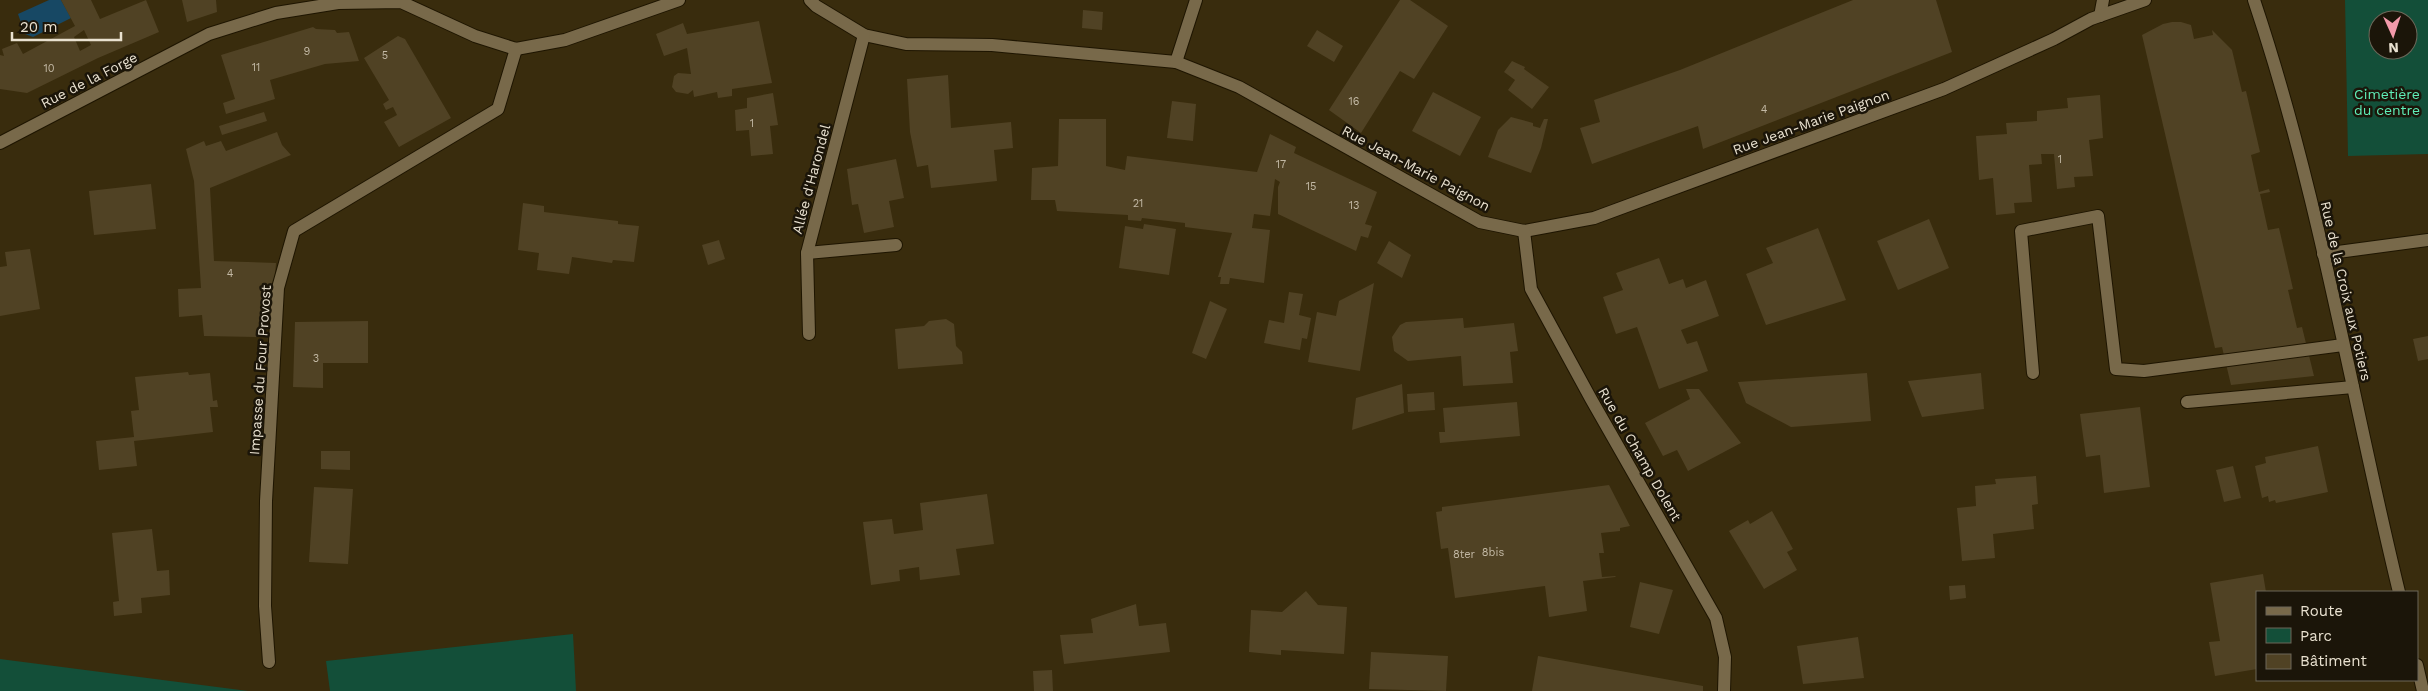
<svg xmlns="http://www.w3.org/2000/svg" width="2428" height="691" viewBox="0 0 2428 691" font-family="'Work Sans',sans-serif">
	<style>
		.green { fill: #134f39; fill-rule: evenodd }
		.water { fill: #174864 }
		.building { fill: #504224; fill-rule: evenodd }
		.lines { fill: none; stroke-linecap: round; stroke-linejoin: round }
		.lane-casing { stroke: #1e1501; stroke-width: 14 }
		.street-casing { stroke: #1e1501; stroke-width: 14 }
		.lane { stroke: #78694a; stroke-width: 12 }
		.street { stroke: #78694a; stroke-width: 12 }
		.labels { text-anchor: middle; stroke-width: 5; stroke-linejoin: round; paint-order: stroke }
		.number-label { font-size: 11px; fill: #c3b9a5 }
		.street-label { font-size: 14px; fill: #e9e1d0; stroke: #1b1509 }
		.park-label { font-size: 14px; fill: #5feeb8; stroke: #1b1509 }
	</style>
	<rect width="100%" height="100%" fill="#392c0d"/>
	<g class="green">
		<path d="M2345,0H2428V154L2348,156ZM2378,20H2408V50H2378Z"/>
		<polygon points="573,634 576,691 330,691 326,661"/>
		<polygon points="0,659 248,691 0,691"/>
	</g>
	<polygon class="water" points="49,0 61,0 71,18 33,37 25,34 18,14"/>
	<g class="building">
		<path d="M61,0H91L100,19L146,0L159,32L98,58L27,93L0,89V55L4,56L2,49L17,43L23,54L75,26ZM84,30L91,45L80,51L74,37Z"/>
		<polygon points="182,0 216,0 217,12 187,22"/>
		<polygon points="1400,0 1410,0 1448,26 1414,79 1400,71 1361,133 1329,110"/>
		<polygon points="1853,0 1936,0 1952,52 1703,149 1698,126 1592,164 1580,128 1600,122 1594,100 1680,70"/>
		<polygon points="1083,10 1103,12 1102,30 1082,28"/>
		<polygon points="759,21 772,83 732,89 732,96 718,98 717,92 694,97 693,90 688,94 676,92 672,87 674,76 678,73 691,74 687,48 664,56 656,34 683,23 687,34"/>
		<polygon points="2172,22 2181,22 2191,25 2194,39 2213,35 2212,30 2232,50 2242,92 2246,91 2260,152 2251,155 2259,192 2269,189 2270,192 2260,194 2268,230 2279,228 2293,289 2288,290 2297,328 2302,327 2314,376 2231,385 2222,347 2215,348 2142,35 2163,24"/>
		<polygon points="313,27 316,29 335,30 337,33 349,32 359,61 325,64 270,80 275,99 226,114 223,103 235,99 221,55"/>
		<polygon points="1317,30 1343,46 1334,62 1307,46"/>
		<polygon points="398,36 405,39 451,118 399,147 384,122 397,115 393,107 386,110 383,104 389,100 364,58"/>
		<polygon points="1512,61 1525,67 1524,69 1549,87 1532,109 1508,90 1515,80 1504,72"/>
		<polygon points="948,75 951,128 1011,122 1013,148 994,150 997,181 931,188 928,165 917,167 910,132 907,79"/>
		<polygon points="1433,92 1481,117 1460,156 1412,131"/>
		<polygon points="773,93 778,125 770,126 773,154 751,156 749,130 736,131 735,110 747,108 747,98"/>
		<polygon points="2100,95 2103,138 2089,140 2093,176 2074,177 2075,187 2057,189 2054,154 2041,154 2042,164 2029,165 2032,202 2014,203 2015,213 1996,215 1993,178 1979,180 1976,136 2007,134 2006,123 2037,121 2037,111 2068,108 2067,98"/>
		<polygon points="1172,101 1196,104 1193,141 1167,138"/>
		<polygon points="264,112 267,121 222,135 219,126"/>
		<polygon points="1511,117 1533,123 1533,126 1540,128 1544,119 1548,119 1541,148 1531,173 1488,157 1498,130"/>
		<polygon points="1059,119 1106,119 1106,166 1125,170 1127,156 1257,172 1270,134 1296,147 1294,153 1377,192 1365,224 1372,226 1368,238 1361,236 1356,251 1278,214 1278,187 1280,182 1275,179 1270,216 1254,214 1252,228 1270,230 1264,283 1230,278 1229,284 1220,284 1221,277 1218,277 1232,233 1185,227 1185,223 1142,218 1141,221 1128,220 1128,215 1057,211 1055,200 1031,200 1032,168 1058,166"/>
		<polygon points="277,132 282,145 291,155 210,188 214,261 276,263 273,301 267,301 266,320 259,320 259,337 204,336 202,315 179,317 178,289 201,288 194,181 186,149 204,141 206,146 221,141 226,151"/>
		<polygon points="896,159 904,198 889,201 894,227 864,233 858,204 852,205 847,169"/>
		<polygon points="151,184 156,229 94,235 89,191"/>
		<polygon points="523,203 544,206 544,212 618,221 618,224 639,226 634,262 613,260 612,263 572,257 569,274 537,270 539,253 518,250"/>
		<polygon points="1929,219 1949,268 1898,290 1877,241"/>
		<polygon points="1144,224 1176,229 1169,275 1119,268 1125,226 1143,229"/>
		<polygon points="1818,228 1846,300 1766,325 1746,274 1773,263 1766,248"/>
		<polygon points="719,240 725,259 708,265 702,245"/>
		<polygon points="1389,241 1411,255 1402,278 1377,263"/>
		<polygon points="30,249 40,309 0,316 0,267 7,266 5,252"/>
		<polygon points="1659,258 1669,284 1683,279 1686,288 1706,280 1719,316 1681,330 1687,344 1697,341 1708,371 1659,389 1637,327 1616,334 1603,297 1623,290 1616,273"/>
		<polygon points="1374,283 1360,371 1308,362 1317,312 1336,316 1339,301"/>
		<polygon points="1289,292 1303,294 1299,315 1311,318 1307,339 1302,338 1300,350 1264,343 1269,320 1284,323"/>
		<polygon points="1210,301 1227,309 1206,359 1192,353"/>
		<polygon points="1463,318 1464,328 1514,323 1518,351 1510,352 1513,383 1463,386 1461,356 1408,361 1394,351 1392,337 1400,325 1406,322"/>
		<polygon points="946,319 954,324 956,346 962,352 963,364 898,369 895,329 924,326 929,321"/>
		<polygon points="368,321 368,363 323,363 323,388 293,387 295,322"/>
		<polygon points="2428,336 2428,359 2418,361 2413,339"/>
		<polygon points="188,372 189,375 210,373 213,401 217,400 218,407 210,407 213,432 134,441 137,466 99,470 96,441 134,437 131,411 139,410 135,377"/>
		<polygon points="1867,373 1871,421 1791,427 1746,403 1738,382"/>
		<polygon points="1981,373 1984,409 1922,417 1908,381"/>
		<polygon points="1402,384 1404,413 1352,430 1356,398"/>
		<polygon points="1686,389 1699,389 1741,443 1688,471 1677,450 1663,456 1645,423 1690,399"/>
		<polygon points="1434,392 1435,410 1408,412 1407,394"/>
		<polygon points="1517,402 1520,436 1440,443 1439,432 1445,432 1443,408"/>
		<polygon points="2140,407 2150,487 2104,493 2100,455 2086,457 2080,414"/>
		<polygon points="2318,446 2328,492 2276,503 2275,500 2269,502 2268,496 2262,498 2255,466 2266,463 2265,457"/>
		<polygon points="321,451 350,451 350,470 321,469"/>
		<polygon points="2233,466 2241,498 2224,502 2216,470"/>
		<polygon points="2036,476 2038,504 2032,505 2034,529 1993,534 1995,558 1962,561 1957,508 1976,506 1975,486 1996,484 1995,479"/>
		<polygon points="1609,485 1630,526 1620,528 1620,531 1601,533 1604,553 1599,553 1602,577 1616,576 1615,577 1583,581 1587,611 1549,617 1545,586 1455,598 1448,548 1441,549 1436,512 1442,511 1442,507"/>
		<polygon points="314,487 353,489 348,564 309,562"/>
		<polygon points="987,494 994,544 956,549 960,575 920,580 919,567 899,570 900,581 871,585 863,522 892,519 894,534 923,530 920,503"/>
		<polygon points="1772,511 1793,549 1787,552 1797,570 1764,589 1729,531 1748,520 1750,524"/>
		<polygon points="152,529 157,571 169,570 170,595 141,598 142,613 114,616 113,602 119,601 112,533"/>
		<polygon points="2263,574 2266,592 2257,592 2257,669 2215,676 2209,642 2220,641 2210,583"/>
		<polygon points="1640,582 1673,590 1659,634 1630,627"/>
		<polygon points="1965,585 1966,598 1950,600 1949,586"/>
		<polygon points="1306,591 1318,605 1347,607 1344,654 1281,650 1281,655 1249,652 1251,610 1282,612"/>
		<polygon points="1136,604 1139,626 1166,623 1170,652 1064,664 1060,635 1093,633 1091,619"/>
		<polygon points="1858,637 1864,678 1803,684 1797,646"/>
		<polygon points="1371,652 1448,656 1446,691 1369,689"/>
		<polygon points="1538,656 1703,686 1703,691 1532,691"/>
		<polygon points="1052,670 1053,691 1034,691 1033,671"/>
	</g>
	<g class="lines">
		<g class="lane-casing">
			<g id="lane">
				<polyline points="2100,16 2103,0"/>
				<polyline points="2033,373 2021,231 2098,216 2116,369 2144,371 2343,345"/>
			</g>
		</g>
		<g class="street-casing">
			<g id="street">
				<polyline points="810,0 816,6 864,35 906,44 992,45 1176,62 1239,87 1480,222 1524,231 1594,218 1944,89 2054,39 2091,19 2145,0"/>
				<path d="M2254,0C2319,193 2351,395 2399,592"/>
				<polyline points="1176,62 1196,0"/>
				<polyline points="0,143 209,34 276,13 338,3 401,2 475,36 516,49 565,40 679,0"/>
				<polyline points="1524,231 1531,289 1591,399 1716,618 1725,657 1724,691"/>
				<polyline points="807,253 896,245"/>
				<polyline points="2323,254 2428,240"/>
				<polyline points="809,334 807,253 864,35"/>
				<polyline points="2187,402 2353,387"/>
				<polyline points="269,662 265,606 266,501 278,288 294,231 498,109 516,49"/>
				<polyline points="2417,665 2423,691"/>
			</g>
		</g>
		<use href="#lane" class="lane"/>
		<use href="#street" class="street"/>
	</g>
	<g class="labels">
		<g class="number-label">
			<text x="307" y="55">9</text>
			<text x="385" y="59">5</text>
			<text x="256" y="71">11</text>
			<text x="49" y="72">10</text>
			<text x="1354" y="105">16</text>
			<text x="1764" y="113">4</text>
			<text x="752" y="127">1</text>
			<text x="2060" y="163">1</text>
			<text x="1281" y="168">17</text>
			<text x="1311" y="190">15</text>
			<text x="1138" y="207">21</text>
			<text x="1354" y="209">13</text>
			<text x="230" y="277">4</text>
			<text x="316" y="362">3</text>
			<text x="1493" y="556">8bis</text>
			<text x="1464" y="558">8ter</text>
		</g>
		<g class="street-label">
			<text transform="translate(89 80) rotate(-27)" y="5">Rue de la Forge</text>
			<text transform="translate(1811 122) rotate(-20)" y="5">Rue Jean-Marie Paignon</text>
			<text transform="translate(1416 168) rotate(28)" y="5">Rue Jean-Marie Paignon</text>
			<text transform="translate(811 179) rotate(-75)" y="5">Allée d'Harondel</text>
			<text transform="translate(2346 291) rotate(77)" y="5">Rue de la Croix aux Potiers</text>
			<text transform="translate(260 370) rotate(-86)" y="5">Impasse du Four Provost</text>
			<text transform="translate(1640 454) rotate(60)" y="5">Rue du Champ Dolent</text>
		</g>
		<g class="park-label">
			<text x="2387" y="99">Cimetière<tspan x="2387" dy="16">du centre</tspan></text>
		</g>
	</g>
	<rect x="2256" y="591" width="162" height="90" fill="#1b1509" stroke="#6d6759"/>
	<rect x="2266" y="607" width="25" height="8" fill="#78694a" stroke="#6d6759"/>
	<text x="2300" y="616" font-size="15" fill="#e9e1d0">Route</text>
	<rect x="2266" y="628" width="25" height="15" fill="#134f39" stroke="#6d6759"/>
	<text x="2300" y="641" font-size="15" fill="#e9e1d0">Parc</text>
	<rect x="2266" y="654" width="25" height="15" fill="#504224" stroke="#6d6759"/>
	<text x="2300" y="666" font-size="15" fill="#e9e1d0">Bâtiment</text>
	<g transform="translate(2393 35) rotate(177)"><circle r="24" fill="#1b1509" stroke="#6d6759"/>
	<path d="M0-4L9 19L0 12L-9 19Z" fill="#f39aab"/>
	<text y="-8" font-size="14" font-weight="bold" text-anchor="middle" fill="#e9e1d0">N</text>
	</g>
	<path d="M12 32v8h109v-8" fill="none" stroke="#e9e1d0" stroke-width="2.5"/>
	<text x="20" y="32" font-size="15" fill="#e9e1d0" stroke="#1b1509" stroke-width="4" paint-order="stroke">20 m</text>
</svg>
